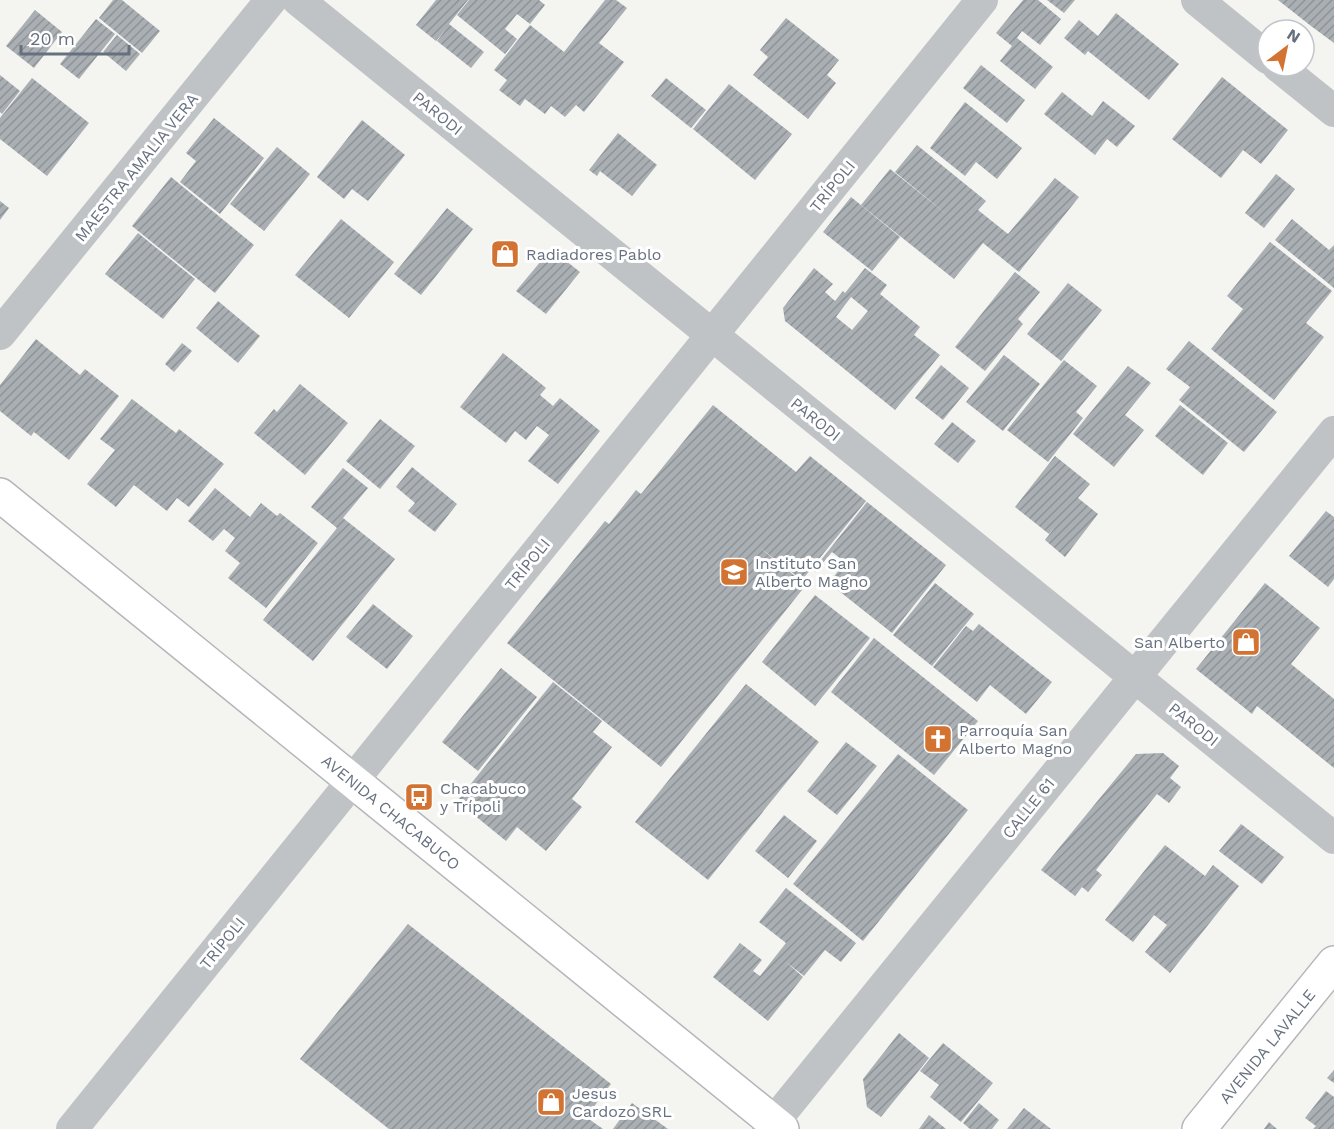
<svg xmlns="http://www.w3.org/2000/svg" width="1334" height="1129" viewBox="0 0 1334 1129" font-family="'Work Sans',sans-serif">
	<style>
		.building { fill: url(#building-hatch); fill-rule: evenodd }
		.lines { fill: none; stroke-linecap: round; stroke-linejoin: round }
		.primary-casing { stroke: #b4b6ba; stroke-width: 36 }
		.minor { stroke: #c0c3c6; stroke-width: 32 }
		.primary { stroke: #fff; stroke-width: 33 }
		.labels { text-anchor: middle; stroke-width: 6; stroke-linejoin: round; paint-order: stroke }
		.street-label { font-size: 16px; fill: #66707f; stroke: #fff }
		.poi-label { font-size: 16px; fill: #66707f; stroke: #fff; text-anchor: start }
	</style>
	<defs>
		<pattern id="building-hatch" width="6" height="6" patternUnits="userSpaceOnUse" patternTransform="scale(1.5)"><rect width="6" height="6" fill="#aaafb4"/><path d="M-1 1l2-2M0 6l6-6M5 7l2-2" fill="none" stroke="#8e9398"/></pattern>
	</defs>
	<rect width="100%" height="100%" fill="#f4f4f1"/>
	<g class="building">
		<polygon points="113,0 122,0 160,31 142,53 99,18"/>
		<polygon points="436,0 468,0 449,24 484,52 471,68 437,41 446,29 436,41 416,25"/>
		<polygon points="469,0 539,0 545,5 530,24 517,14 505,29 517,39 505,54 457,15"/>
		<polygon points="605,0 616,0 627,8 599,43 624,62 584,112 576,105 565,117 551,106 545,114 525,99 520,106 499,90 507,80 494,70 530,25 564,52"/>
		<polygon points="1023,0 1038,0 1061,19 1040,45 1022,31 1017,38 1053,67 1035,89 1000,61 1012,46 996,33"/>
		<polygon points="1047,0 1075,0 1064,13"/>
		<polygon points="1278,0 1334,0 1334,43 1311,26"/>
		<polygon points="35,10 62,32 34,68 6,46"/>
		<polygon points="1116,13 1179,64 1149,100 1088,51 1085,55 1064,38 1079,20 1098,36"/>
		<polygon points="786,18 839,60 827,75 836,83 808,119 753,75 768,57 760,50"/>
		<polygon points="96,19 115,34 79,79 60,64"/>
		<polygon points="117,35 140,54 126,71 103,52"/>
		<polygon points="981,65 1025,100 1007,123 963,88"/>
		<polygon points="0,75 20,91 2,114 0,112"/>
		<polygon points="1222,77 1288,130 1261,164 1243,150 1221,178 1172,139"/>
		<polygon points="32,78 89,123 47,176 0,139 0,118"/>
		<polygon points="666,78 706,110 691,128 651,96"/>
		<polygon points="729,84 792,134 755,180 693,129"/>
		<polygon points="1062,92 1092,116 1103,101 1135,126 1117,147 1107,139 1095,155 1044,114"/>
		<polygon points="965,102 1022,148 997,179 976,162 965,176 930,148"/>
		<polygon points="214,118 264,158 220,214 180,182 196,161 186,153"/>
		<polygon points="362,120 405,155 368,201 352,189 344,199 317,177"/>
		<polygon points="618,133 657,165 632,196 600,171 597,176 589,170"/>
		<polygon points="917,145 986,201 978,210 1008,234 1055,178 1079,197 1019,272 983,243 954,279 861,205 890,169 950,217 895,172"/>
		<polygon points="277,147 310,174 264,231 230,204"/>
		<polygon points="1276,174 1295,189 1264,228 1245,213"/>
		<polygon points="171,177 254,245 215,293 132,226"/>
		<polygon points="851,197 900,237 872,271 823,232"/>
		<polygon points="0,201 9,208 0,220"/>
		<polygon points="447,208 473,229 421,295 394,274"/>
		<polygon points="341,219 394,262 349,318 295,275"/>
		<polygon points="1292,219 1329,250 1334,245 1334,288 1275,240"/>
		<polygon points="138,233 195,279 163,319 105,274"/>
		<polygon points="1270,242 1332,291 1306,323 1324,337 1274,400 1211,349 1243,309 1227,296"/>
		<polygon points="551,249 580,272 546,314 516,291"/>
		<path d="M814,268L833,284L825,292L835,301L843,291L845,293L865,268L887,285L880,294L920,327L914,335L940,355L895,410L785,321L783,308ZM851,297L868,311L852,330L836,317Z"/>
		<polygon points="1015,272 1040,292 1018,319 1023,324 985,371 955,347"/>
		<polygon points="1068,283 1102,310 1061,361 1027,334"/>
		<polygon points="218,301 260,336 238,363 196,328"/>
		<polygon points="36,339 80,375 85,369 119,396 69,460 34,432 31,436 0,411 0,385"/>
		<polygon points="1189,341 1277,412 1244,452 1179,400 1190,387 1166,369"/>
		<polygon points="182,343 192,351 174,372 165,364"/>
		<polygon points="503,353 546,388 540,395 553,406 560,398 600,431 558,484 528,461 549,435 537,426 526,440 515,431 506,443 460,407"/>
		<polygon points="1004,355 1040,384 1003,431 966,402"/>
		<polygon points="1064,360 1097,386 1076,412 1083,418 1048,462 1007,430"/>
		<polygon points="941,365 969,388 943,420 915,398"/>
		<polygon points="1128,366 1151,383 1125,415 1144,430 1114,467 1073,434"/>
		<polygon points="300,384 348,423 305,475 254,433 274,409 277,412"/>
		<polygon points="132,399 176,433 179,429 224,464 189,507 177,498 167,511 134,485 116,507 87,484 115,450 100,439"/>
		<polygon points="713,405 796,472 810,456 866,501 802,580 759,547 806,585 661,767 507,643 605,521 609,524 636,490 641,494"/>
		<polygon points="1180,405 1228,443 1203,475 1155,436"/>
		<polygon points="380,419 415,446 380,489 346,461"/>
		<polygon points="952,422 976,441 958,463 934,444"/>
		<polygon points="1055,456 1090,484 1078,498 1098,514 1065,557 1045,540 1055,527 1049,534 1015,507"/>
		<polygon points="412,467 457,504 435,532 408,511 415,503 396,487"/>
		<polygon points="343,468 368,488 343,518 395,559 313,661 263,620 337,528 311,507"/>
		<polygon points="215,488 250,517 261,503 277,516 280,513 318,543 266,608 228,578 240,563 225,551 235,538 224,529 213,541 188,521"/>
		<polygon points="867,502 946,565 892,633 829,583 845,562 832,552 815,572 813,570"/>
		<polygon points="1326,511 1334,517 1334,579 1328,587 1289,556"/>
		<polygon points="935,583 974,614 932,666 893,635"/>
		<polygon points="1265,583 1320,628 1291,664 1334,699 1334,768 1257,706 1252,714 1196,669"/>
		<polygon points="815,595 870,638 815,706 762,662"/>
		<polygon points="373,604 413,636 387,669 346,637"/>
		<polygon points="979,624 1052,682 1026,714 990,685 977,702 933,667 966,626 973,631"/>
		<polygon points="874,638 978,721 934,775 831,692"/>
		<polygon points="501,668 537,697 478,771 442,742"/>
		<polygon points="553,682 602,721 593,732 612,747 572,799 582,807 546,851 517,827 506,841 457,801"/>
		<polygon points="746,684 819,742 708,880 635,822"/>
		<polygon points="846,742 877,766 837,815 807,791"/>
		<polygon points="1163,753 1179,766 1170,778 1181,787 1169,803 1157,794 1096,870 1102,875 1088,892 1082,887 1075,896 1041,870 1136,754"/>
		<polygon points="898,754 968,810 863,941 793,884"/>
		<polygon points="784,815 817,841 788,878 755,851"/>
		<polygon points="1241,824 1284,857 1262,884 1219,851"/>
		<polygon points="1165,845 1205,876 1213,865 1239,886 1170,973 1145,952 1167,925 1154,915 1133,942 1105,920"/>
		<polygon points="786,888 856,943 841,962 825,950 804,976 786,962 803,977 768,1021 713,977 740,943 762,960 753,971 760,976 786,943 759,922"/>
		<polygon points="408,924 611,1084 586,1117 603,1129 389,1129 300,1059"/>
		<polygon points="899,1033 929,1058 881,1117 867,1107 863,1079"/>
		<polygon points="943,1043 993,1083 961,1122 930,1097 939,1085 920,1071"/>
		<polygon points="1334,1070 1334,1083 1327,1078"/>
		<polygon points="1326,1091 1334,1097 1334,1129 1313,1129 1316,1126 1305,1118"/>
		<polygon points="632,1103 668,1129 613,1129"/>
		<polygon points="979,1103 999,1120 992,1129 970,1129 963,1123"/>
		<polygon points="1024,1108 1051,1129 1007,1129"/>
		<polygon points="929,1115 946,1129 919,1129"/>
		<polygon points="1269,1122 1277,1129 1264,1129"/>
	</g>
	<g class="lines">
		<g class="primary-casing">
			<g id="primary">
				<polyline points="0,495 782,1129"/>
				<polyline points="1199,1129 1334,963"/>
			</g>
		</g>
		<g class="minor">
			<polyline points="298,0 1334,838"/>
			<polyline points="1197,0 1268,58"/>
			<polyline points="1278,66 1334,111"/>
			<polyline points="0,334 271,0"/>
			<polyline points="72,1129 982,0"/>
			<polyline points="768,1129 1334,432"/>
		</g>
		<use href="#primary" class="primary"/>
	</g>
	<defs>
		<g id="shop-square" transform="scale(1.5)"><rect x="-9" y="-9" width="18" height="18" rx="4" fill="#d37332" stroke="#fff"/><path d="M-5-2.5h2.3a2.7 3.5 0 0 1 5.4 0H5L5.5 6h-11ZM-1.5-2.5h3a1.5 2.3 0 0 0-3 0Z" fill="#fff"/></g>
		<g id="school-square" transform="scale(1.5)"><rect x="-9" y="-9" width="18" height="18" rx="4" fill="#d37332" stroke="#fff"/><path d="M0-5L7-2L0 1L-7-2ZM-4 1L0 2.5L4 1V4Q0 6-4 4Z" fill="#fff"/></g>
		<g id="church-square" transform="scale(1.5)"><rect x="-9" y="-9" width="18" height="18" rx="4" fill="#d37332" stroke="#fff"/><path d="M-1.2-6h2.4v3.5h3.3v2.4h-3.3V6h-2.4V-.1h-3.3v-2.4h3.3Z" fill="#fff"/></g>
		<g id="bus-square" transform="scale(1.5)"><rect x="-9" y="-9" width="18" height="18" rx="4" fill="#d37332" stroke="#fff"/><path d="M-5-6H5V4H4V6H2V4H-2V6H-4V4H-5ZM-3.5-4V0h7V-4ZM-3.5 1.2v1.5H-2V1.2ZM2 1.2v1.5H3.5V1.2Z" fill="#fff"/></g>
	</defs>
	<g fill-rule="evenodd">
		<use href="#shop-square" x="505" y="254"/>
		<use href="#school-square" x="734" y="572"/>
		<use href="#shop-square" x="1246" y="642"/>
		<use href="#church-square" x="938" y="739"/>
		<use href="#bus-square" x="419" y="797"/>
		<use href="#shop-square" x="551" y="1102"/>
	</g>
	<g class="labels">
		<g class="street-label">
			<text transform="translate(438 113) rotate(39)" y="6">PARODI</text>
			<text transform="translate(136 167) rotate(-51)" y="6">MAESTRA AMALIA VERA</text>
			<text transform="translate(832 186) rotate(-51)" y="6">TRÍPOLI</text>
			<text transform="translate(816 419) rotate(39)" y="6">PARODI</text>
			<text transform="translate(527 564) rotate(-51)" y="6">TRÍPOLI</text>
			<text transform="translate(1194 724) rotate(39)" y="6">PARODI</text>
			<text transform="translate(1028 808) rotate(-51)" y="6">CALLE 61</text>
			<text transform="translate(391 812) rotate(39)" y="6">AVENIDA CHACABUCO</text>
			<text transform="translate(222 943) rotate(-51)" y="6">TRÍPOLI</text>
			<text transform="translate(1267 1046) rotate(-51)" y="6">AVENIDA LAVALLE</text>
		</g>
		<g class="poi-label">
			<text x="526" y="260">Radiadores Pablo</text>
			<text x="755" y="569">Instituto San<tspan x="755" dy="18">Alberto Magno</tspan></text>
			<text x="1225" y="648" text-anchor="end">San Alberto</text>
			<text x="959" y="736">Parroquía San<tspan x="959" dy="18">Alberto Magno</tspan></text>
			<text x="440" y="794">Chacabuco<tspan x="440" dy="18">y Trípoli</tspan></text>
			<text x="572" y="1099">Jesus<tspan x="572" dy="18">Cardozo SRL</tspan></text>
		</g>
	</g>
	<g transform="translate(1286 48) rotate(32)"><circle r="28" fill="#ffffff" stroke="#c2c6cc" stroke-width="1.5"/>
	<path d="M0-4.5L10 22L0 15L-10 22Z" fill="#d37332"/>
	<text y="-9" font-size="16" font-weight="bold" text-anchor="middle" fill="#66707f">N</text>
	</g>
	<path d="M21 45v9h108v-9" fill="none" stroke="#66707f" stroke-width="3"/>
	<text x="30" y="45" font-size="18" fill="#66707f" stroke="#ffffff" stroke-width="4.5" paint-order="stroke">20 m</text>
</svg>
